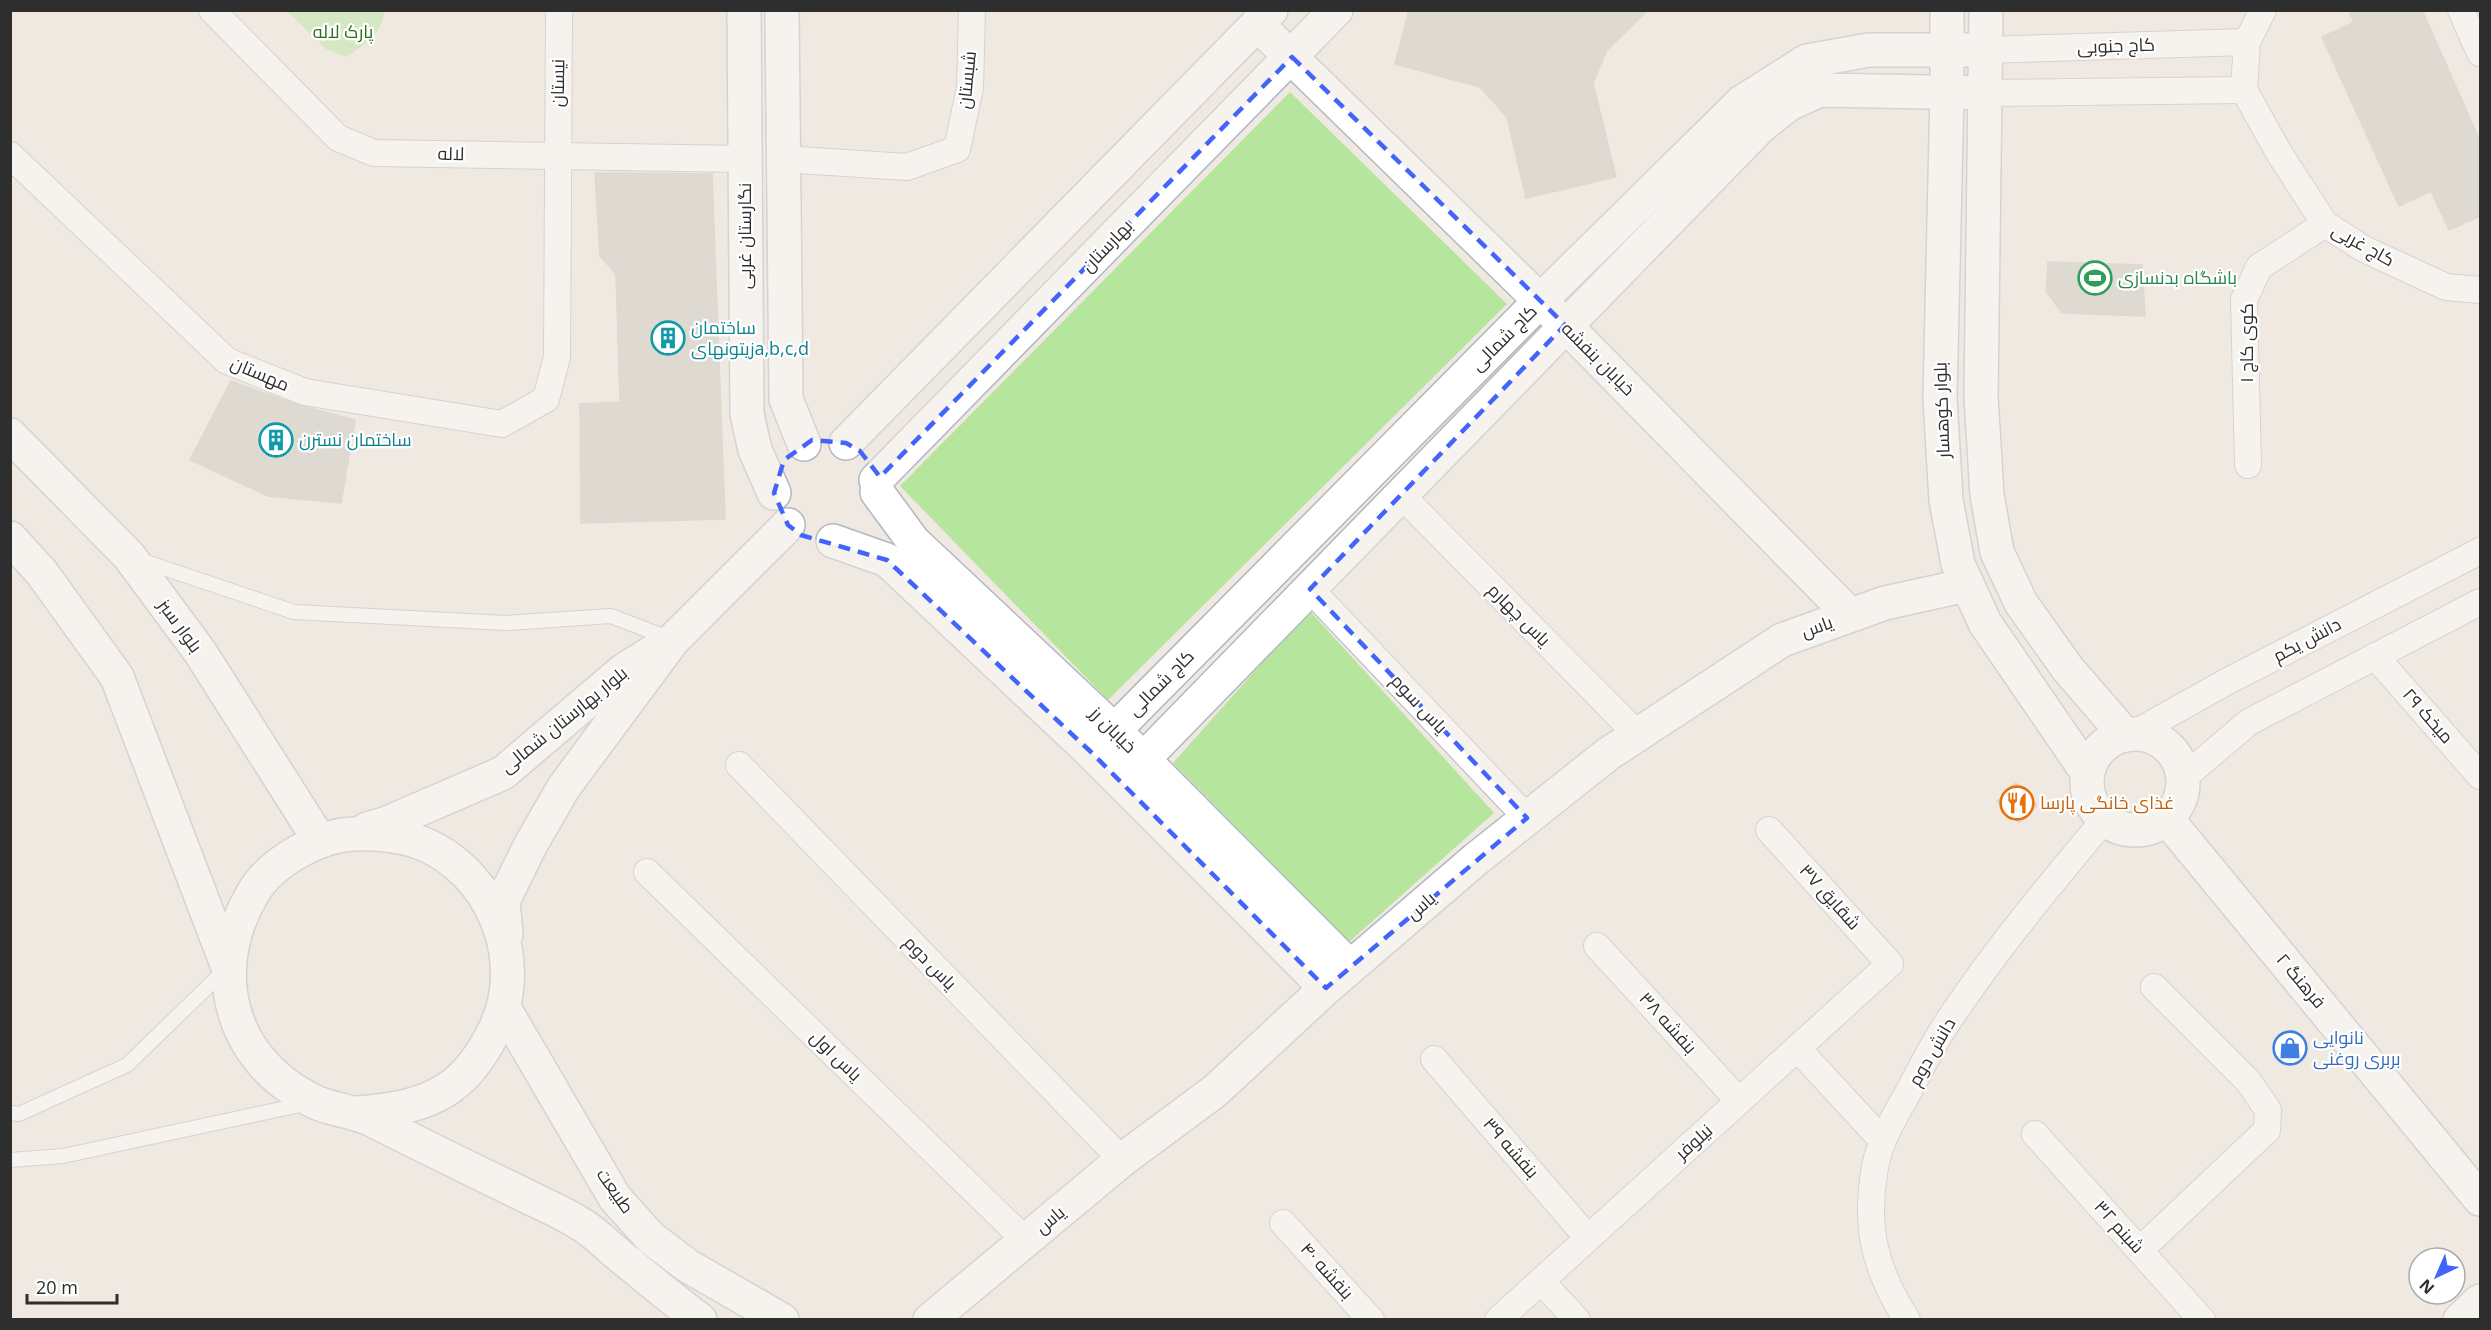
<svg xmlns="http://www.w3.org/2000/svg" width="2491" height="1330" viewBox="0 0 2491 1330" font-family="'Open Sans',Cairo,sans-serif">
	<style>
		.green { fill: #b6e59e }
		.building { fill: #cbc7bf; stroke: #cbc5ba; stroke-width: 1.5 }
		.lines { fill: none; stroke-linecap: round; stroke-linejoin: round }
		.lane-casing { stroke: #b4b7c1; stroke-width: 16 }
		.street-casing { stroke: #b4b7c1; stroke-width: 28 }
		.secondary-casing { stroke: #b4b7c1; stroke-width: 36 }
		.lane { stroke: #fff; stroke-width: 14 }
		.street { stroke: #fff; stroke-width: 26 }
		.secondary { stroke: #fff; stroke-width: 33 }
		.marked { fill: none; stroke: #4264fb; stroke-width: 4.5; stroke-dasharray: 12 8; stroke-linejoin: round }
		.labels { text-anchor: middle; stroke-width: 4.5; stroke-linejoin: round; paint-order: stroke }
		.park-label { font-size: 18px; fill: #2c6e1b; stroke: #fff }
		.street-label { font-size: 18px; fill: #2e2e2e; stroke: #fff }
		.leisure-label { font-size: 18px; fill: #27864d; stroke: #fff; text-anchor: start }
		.culture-label { font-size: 18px; fill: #0d838f; stroke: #fff; text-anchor: start }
		.food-label { font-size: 18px; fill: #c56008; stroke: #fff; text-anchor: start }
		.shop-label { font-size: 18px; fill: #366cbe; stroke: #fff; text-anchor: start }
	</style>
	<rect width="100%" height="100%" fill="#efe9e1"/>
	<g class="green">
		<path d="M287,11H384C384,32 362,46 347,57L326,49Z"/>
		<polygon points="1290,92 1507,304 1108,700 900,486"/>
		<polygon points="1309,610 1494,813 1349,942 1173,763"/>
	</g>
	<g class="building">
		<polygon points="1409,10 1648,10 1607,50 1593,83 1616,177 1526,198 1507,117 1480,87 1395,64"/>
		<polygon points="2348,10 2422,10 2480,141 2480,216 2449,230 2431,191 2399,206 2322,37 2354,22"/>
		<polygon points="595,173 712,174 725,519 581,523 580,404 620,402 616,274 600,256"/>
		<polygon points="2048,262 2142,265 2145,316 2062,313 2046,291"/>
		<polygon points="231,381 295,404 355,420 341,503 268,496 190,460"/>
		<polygon points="2016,783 2037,805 2019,823 1997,801"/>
	</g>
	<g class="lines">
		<g class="lane-casing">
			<g id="lane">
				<polyline points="140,560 294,612 506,623 611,616 671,639"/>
				<polyline points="10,1113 19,1114 127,1065 226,969"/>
				<polyline points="10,1160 63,1156 309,1103"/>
			</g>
		</g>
		<g class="street-casing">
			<g id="street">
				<polyline points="212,10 338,138 374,153 745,159"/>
				<polyline points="2461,10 2480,53"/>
				<polyline points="1986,50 2247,42"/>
				<polyline points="2244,90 2279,153 2325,224 2364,249 2446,287 2480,290"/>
				<polyline points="2244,90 2247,42 2263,10"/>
				<polyline points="1985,93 2244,90"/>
				<polyline points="10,155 227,361 305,392 502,424 546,399 557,357 559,10"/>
				<polyline points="783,159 907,167 957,149 970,88 972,10"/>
				<polyline points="2248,465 2244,300 2259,267 2325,224"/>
				<polyline points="1401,495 1638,735"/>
				<polyline points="1310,589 1527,818"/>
				<polyline points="2375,656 2480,776"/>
				<polyline points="2135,733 2228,681 2480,551"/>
				<polyline points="739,765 1122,1160"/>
				<polyline points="2183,778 2249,722 2480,602"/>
				<polyline points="647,872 1025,1240"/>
				<polyline points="1597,946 1739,1101"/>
				<polyline points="1797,1048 1882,1140"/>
				<polyline points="1434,1059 1588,1238"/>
				<polyline points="2035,1134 2202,1320"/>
				<polyline points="1283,1223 1371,1320"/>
				<polyline points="2140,1250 2267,1130 2268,1110 2248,1081 2154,987"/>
				<polyline points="1541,1281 1577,1320"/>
				<polyline points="1498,1320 1890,964 1769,830"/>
				<path d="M1907,1320C1876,1271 1865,1231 1874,1173C1878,1142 1895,1116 1910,1089C1921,1068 1932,1046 1945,1026C1993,953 2048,887 2104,820"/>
			</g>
		</g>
		<g class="secondary-casing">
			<g id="secondary">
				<polyline points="744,10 747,414 755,450 774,493"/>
				<polyline points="782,10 786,399 804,444"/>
				<polyline points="1947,10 1947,92 1940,398 1946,500 1958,564 1985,623 2087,772"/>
				<polyline points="1986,10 1981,397 1987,495 1997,552 2021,603 2068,669 2125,735"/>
				<polyline points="1257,24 1565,325 1850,615"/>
				<polyline points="10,435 129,556 200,652 320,841"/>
				<polyline points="846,443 1271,10"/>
				<polyline points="876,480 1336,10"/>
				<polyline points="877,492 913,541 1114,730 1350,967"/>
				<polyline points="10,538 42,573 117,677 228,967"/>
				<polyline points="833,541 887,560 1092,753 1326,988"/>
				<circle cx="2135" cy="782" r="48"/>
				<polyline points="1092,753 1540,301 1742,102 1807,61 1869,50 1986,50"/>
				<polyline points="1121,782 1761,126 1789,104 1820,90 1985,93"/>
				<polyline points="2167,819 2480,1199"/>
				<polyline points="367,829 385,824 503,773 624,670 661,647"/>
				<polyline points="506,934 503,901 531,844 564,787 673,640 788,525"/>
				<polyline points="504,1008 615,1198 651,1238 688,1266 782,1320"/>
				<path d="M358,1113C390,1110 421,1107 449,1088C471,1073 485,1050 496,1027C525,964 497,884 436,850C411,836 382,833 355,834C319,835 271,862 253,893C207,970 229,1059 311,1100C329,1110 352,1110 372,1120C418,1143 464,1166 510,1188C533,1200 558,1210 579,1223C594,1231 606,1245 619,1255C646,1277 672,1299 700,1320"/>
				<polyline points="930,1320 1122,1160 1215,1091 1326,988 1476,859 1608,754 1782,640 1885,603 1967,585"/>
				<polyline points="2460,1320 2480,1301"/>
			</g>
		</g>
		<use href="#lane" class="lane"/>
		<use href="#street" class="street"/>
		<use href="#secondary" class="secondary"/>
	</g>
	<path d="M0 0H2491V1330H0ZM1292,57L1565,325L1310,589L1527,818L1326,988L1092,753L887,560L801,535L788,525L774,493L784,460L812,440L846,443L860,451L880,477Z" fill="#efe9e1" fill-opacity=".55" fill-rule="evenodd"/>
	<path class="marked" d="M1292,57L1565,325L1310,589L1527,818L1326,988L1092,753L887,560L801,535L788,525L774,493L784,460L812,440L846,443L860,451L880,477Z"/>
	<defs>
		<g id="stadium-ring" transform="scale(1.725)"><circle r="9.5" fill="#fff" stroke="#2e9e5b" stroke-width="1.5"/><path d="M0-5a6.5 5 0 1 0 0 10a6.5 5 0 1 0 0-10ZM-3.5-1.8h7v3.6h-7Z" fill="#2e9e5b"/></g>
		<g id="building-ring" transform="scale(1.725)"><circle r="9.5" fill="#fff" stroke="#0f9aa8" stroke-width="1.5"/><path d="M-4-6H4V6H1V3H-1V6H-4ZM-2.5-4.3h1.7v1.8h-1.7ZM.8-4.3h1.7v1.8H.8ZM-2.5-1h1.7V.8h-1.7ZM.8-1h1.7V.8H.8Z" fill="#0f9aa8"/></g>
		<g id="restaurant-ring" transform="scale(1.725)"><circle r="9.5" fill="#fff" stroke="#e8710a" stroke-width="1.5"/><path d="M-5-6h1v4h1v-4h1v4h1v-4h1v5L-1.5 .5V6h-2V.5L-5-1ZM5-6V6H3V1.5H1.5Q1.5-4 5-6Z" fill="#e8710a"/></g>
		<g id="shop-ring" transform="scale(1.725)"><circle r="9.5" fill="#fff" stroke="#3f7fe0" stroke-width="1.5"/><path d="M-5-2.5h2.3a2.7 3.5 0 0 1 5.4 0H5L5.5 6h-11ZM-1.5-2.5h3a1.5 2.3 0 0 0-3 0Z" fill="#3f7fe0"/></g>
	</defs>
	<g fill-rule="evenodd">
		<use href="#stadium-ring" x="2095" y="278"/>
		<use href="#building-ring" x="668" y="338"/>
		<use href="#building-ring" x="276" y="440"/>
		<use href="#restaurant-ring" x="2017" y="803"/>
		<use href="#shop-ring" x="2290" y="1048"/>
	</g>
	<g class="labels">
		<g class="park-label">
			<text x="343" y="38">پارک لاله</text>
		</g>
		<g class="street-label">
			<text transform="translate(2116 46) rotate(-2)" y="6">کاج جنوبی</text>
			<text transform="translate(967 80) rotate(-84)" y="6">شبستان</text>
			<text transform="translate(558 83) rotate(-89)" y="6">نیستان</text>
			<text transform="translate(451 154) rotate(1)" y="6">لاله</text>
			<text transform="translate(745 236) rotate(-90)" y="6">نگارستان غربی</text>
			<text transform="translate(2363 245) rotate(29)" y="6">کاج غربی</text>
			<text transform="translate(1107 246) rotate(-46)" y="6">بهارستان</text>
			<text transform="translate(1504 338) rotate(-45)" y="6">کاج شمالی</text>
			<text transform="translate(2247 343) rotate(-90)" y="6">کوی کاج ۱</text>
			<text transform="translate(1598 359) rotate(45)" y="6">خیابان بنفشه</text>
			<text transform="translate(260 374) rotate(23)" y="6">مهستان</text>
			<text transform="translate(1942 410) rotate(-92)" y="6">بلوار کوهسار</text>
			<text transform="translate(1519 615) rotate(45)" y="6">یاس چهارم</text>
			<text transform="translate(180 626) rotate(54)" y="6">بلوار سبز</text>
			<text transform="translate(1817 627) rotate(-20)" y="6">یاس</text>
			<text transform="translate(2307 640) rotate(-28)" y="6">دانش یکم</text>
			<text transform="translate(1161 683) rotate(-45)" y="6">کاج شمالی</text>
			<text transform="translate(1419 704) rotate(47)" y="6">یاس سوم</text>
			<text transform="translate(2428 716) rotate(49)" y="6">میخک ۲۹</text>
			<text transform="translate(564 720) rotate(-39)" y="6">بلوار بهارستان شمالی</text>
			<text transform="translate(1113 730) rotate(45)" y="6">خیابان رز</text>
			<text transform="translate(1830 897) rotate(48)" y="6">شقایق ۳۷</text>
			<text transform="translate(1421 906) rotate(-41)" y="6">یاس</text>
			<text transform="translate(930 963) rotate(46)" y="6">یاس دوم</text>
			<text transform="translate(2301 981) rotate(50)" y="6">فرهنگ ۲</text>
			<text transform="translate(1668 1023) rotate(48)" y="6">بنفشه ۳۸</text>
			<text transform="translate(1932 1052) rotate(-60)" y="6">دانش دوم</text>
			<text transform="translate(836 1056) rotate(44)" y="6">یاس اول</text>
			<text transform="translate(1694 1142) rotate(-42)" y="6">نیلوفر</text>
			<text transform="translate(1511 1148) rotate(49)" y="6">بنفشه ۳۹</text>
			<text transform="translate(615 1191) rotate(55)" y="6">طبیعت</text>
			<text transform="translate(1050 1220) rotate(-40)" y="6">یاس</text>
			<text transform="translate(2119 1227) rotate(48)" y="6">شبنم ۳۲</text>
			<text transform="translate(1327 1271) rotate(48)" y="6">بنفشه ۴۰</text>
		</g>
		<g class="leisure-label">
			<text x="2118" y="284">باشگاه بدنسازی</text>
		</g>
		<g class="culture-label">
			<text x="691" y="334">ساختمان<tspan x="691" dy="21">زیتونهایa,b,c,d</tspan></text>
			<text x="299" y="446">ساختمان نسترن</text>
		</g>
		<g class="food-label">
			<text x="2040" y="809">غذای خانگی پارسا</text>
		</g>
		<g class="shop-label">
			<text x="2313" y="1044">نانوایی<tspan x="2313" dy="21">بربری روغنی</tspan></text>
		</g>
	</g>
	<rect width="2491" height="1330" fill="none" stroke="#2e2e2e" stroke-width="24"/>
	<g transform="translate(2437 1276) rotate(224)"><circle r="28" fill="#ffffff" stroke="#ababab" stroke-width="1.5"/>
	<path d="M0-4.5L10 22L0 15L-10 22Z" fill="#4264fb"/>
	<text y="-9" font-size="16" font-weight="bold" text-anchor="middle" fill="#2e2e2e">N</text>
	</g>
	<path d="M27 1294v9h90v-9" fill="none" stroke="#2e2e2e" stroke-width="3"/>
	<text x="36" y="1294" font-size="18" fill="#2e2e2e" stroke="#ffffff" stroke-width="4.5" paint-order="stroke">20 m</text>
</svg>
